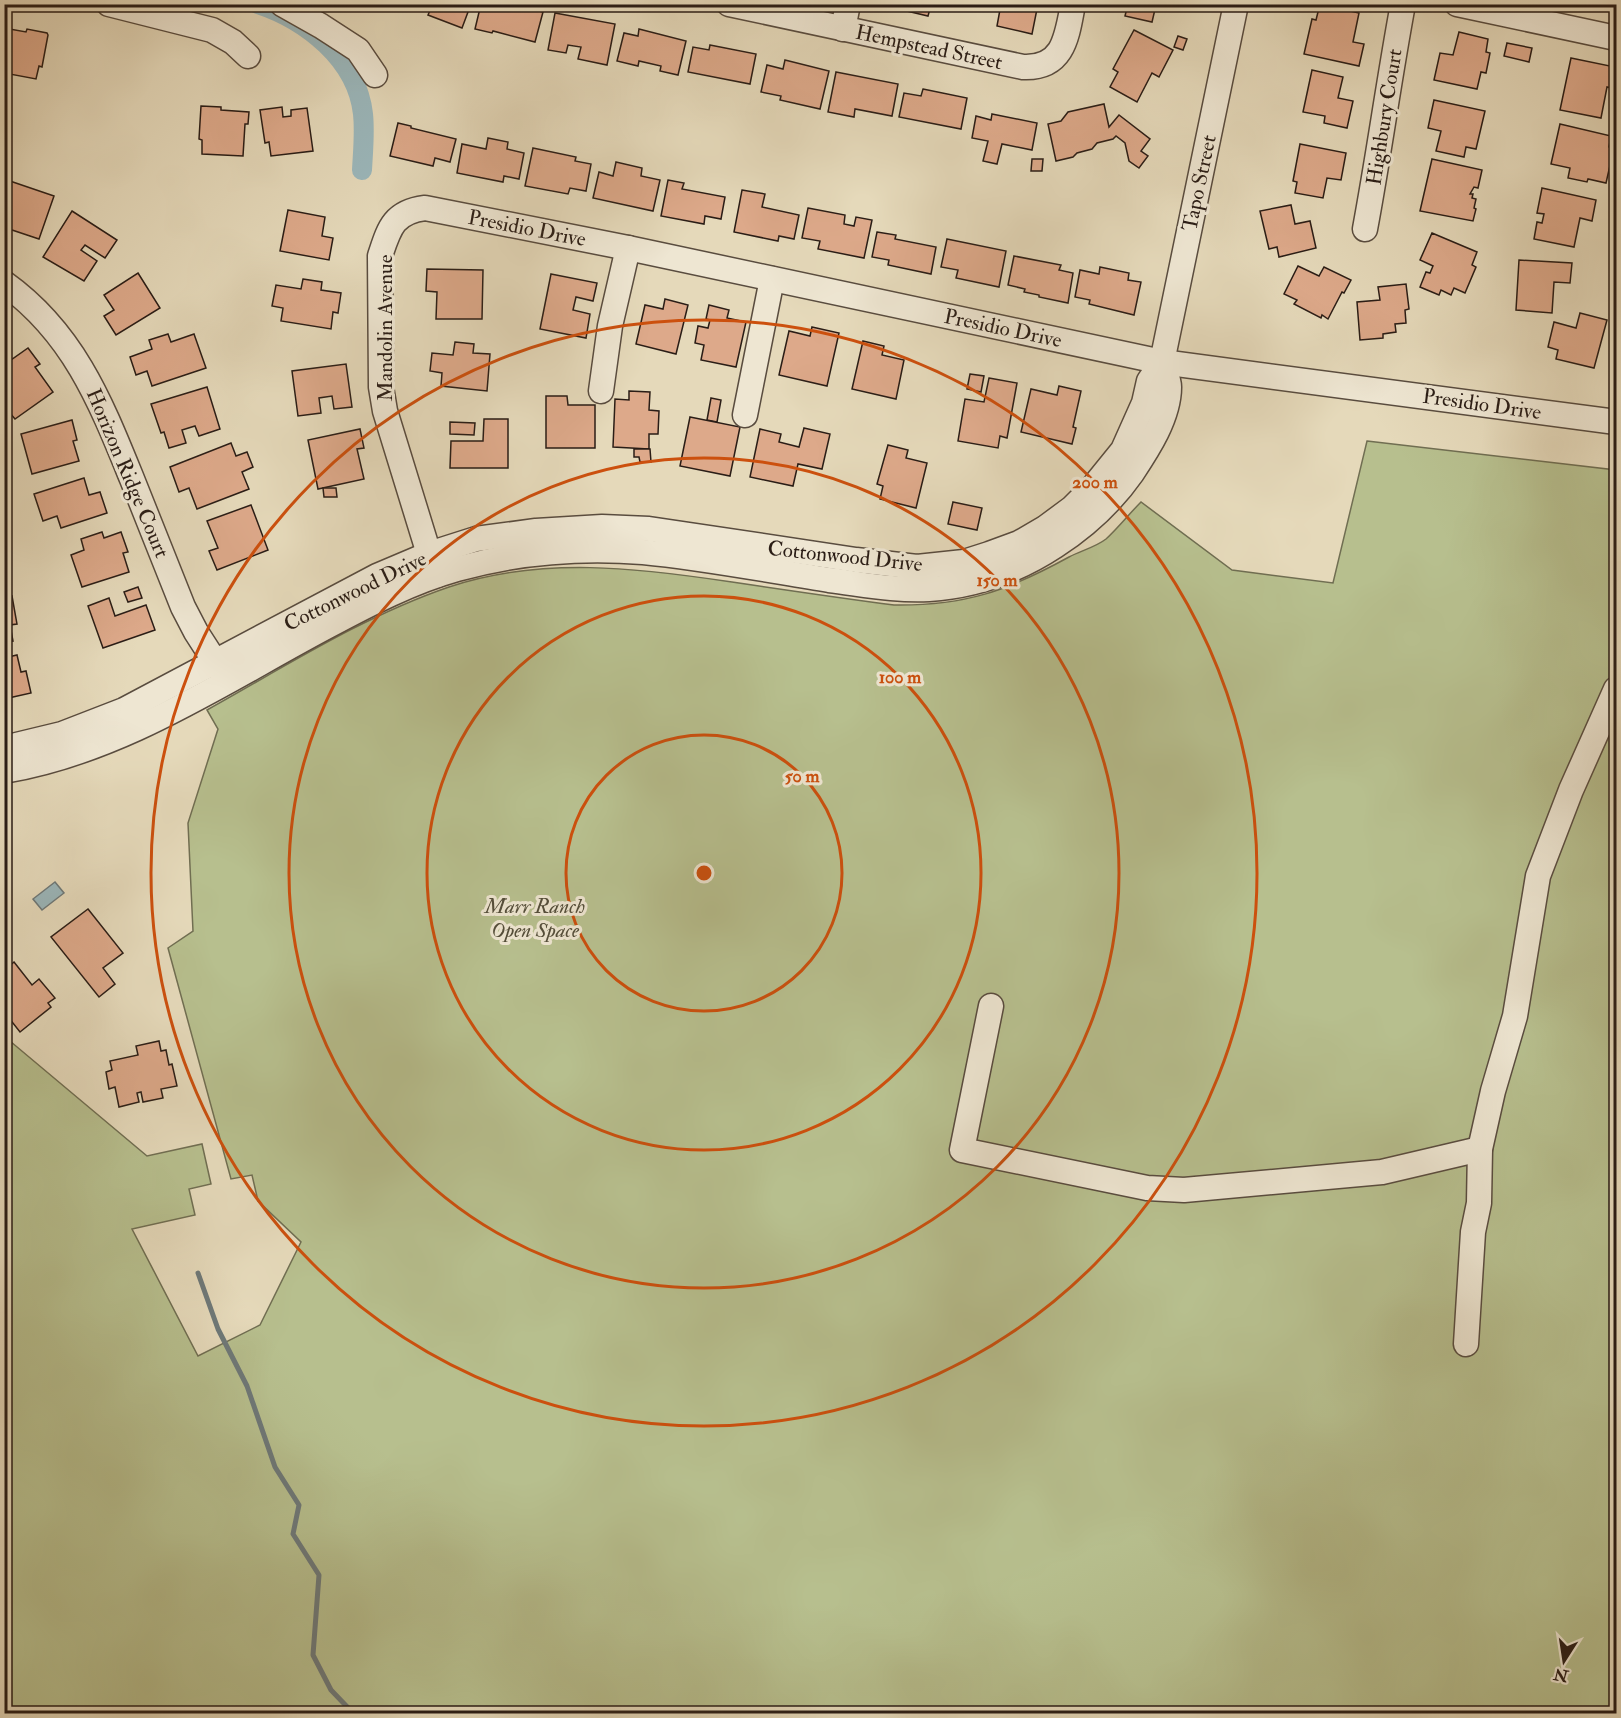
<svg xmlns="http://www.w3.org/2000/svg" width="1621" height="1718" viewBox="0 0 1621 1718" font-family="'IM FELL Double Pica',serif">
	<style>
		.green { fill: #b7bf8e; stroke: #706e52; stroke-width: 1.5 }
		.water { fill: #9bb7bb; stroke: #6e7979; stroke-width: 1.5 }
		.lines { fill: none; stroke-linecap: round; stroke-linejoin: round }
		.stream { stroke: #6e7979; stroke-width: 5 }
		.canal { stroke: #9bb7bb; stroke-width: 20 }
		.building { fill: #dda98a; stroke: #2a1d16; stroke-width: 1.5 }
		.minor-casing { stroke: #594c3f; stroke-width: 27 }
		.minor { stroke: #eee6d2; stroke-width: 24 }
		.ring { fill: none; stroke: #cc500e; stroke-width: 3 }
		.labels { text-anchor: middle; stroke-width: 6; stroke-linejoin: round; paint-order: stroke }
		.street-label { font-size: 21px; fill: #2a1d16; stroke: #eee6d2 }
		.park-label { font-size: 21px; font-style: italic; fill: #544e3a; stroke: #eee6d2 }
		.centre { fill: #cc500e; stroke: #eee6d2; stroke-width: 3 }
		.ring-label { font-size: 18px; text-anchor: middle; font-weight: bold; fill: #cc500e; stroke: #eee6d2; stroke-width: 6; stroke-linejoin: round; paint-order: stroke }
	</style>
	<rect width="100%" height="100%" fill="#e5d9ba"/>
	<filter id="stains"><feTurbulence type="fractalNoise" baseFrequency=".00333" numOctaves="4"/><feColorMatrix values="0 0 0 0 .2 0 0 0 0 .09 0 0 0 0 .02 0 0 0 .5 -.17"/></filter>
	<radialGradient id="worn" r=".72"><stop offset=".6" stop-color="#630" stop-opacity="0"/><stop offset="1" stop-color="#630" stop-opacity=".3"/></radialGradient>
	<path class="green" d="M1367,441L1616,470V1713H5L4,1036L147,1156L202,1144L211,1184L189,1189L195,1215L132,1229L198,1356L260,1325L301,1242L258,1201L252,1175L231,1179L168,948L193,931L188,823L218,729L207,710C286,666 364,616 449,587C542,556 638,568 732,582C786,590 840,598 894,605C965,606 1007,591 1069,557C1080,551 1096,547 1106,539C1118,528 1129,514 1141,502L1232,570L1333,583Z"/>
	<polygon class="water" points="55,882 64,893 42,910 33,899"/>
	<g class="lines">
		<polyline class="stream" points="198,1273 218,1329 247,1386 275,1467 299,1505 293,1534 319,1575 313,1655 331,1690 354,1714"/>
		<path class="canal" d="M258,4C306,20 357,59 363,114C365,132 363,151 362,170"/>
	</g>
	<g class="building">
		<polygon points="427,4 471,4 462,28 428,15 432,6"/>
		<polygon points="481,4 496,7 497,4 512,4 543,12 535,42 493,31 492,33 475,29"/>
		<polygon points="899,4 937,4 931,5 928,16 898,9"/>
		<polygon points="1001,4 1038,4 1032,34 997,26"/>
		<polygon points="1128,4 1163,4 1163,6 1156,5 1152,22 1125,16"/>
		<polygon points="1320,4 1359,13 1353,42 1364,44 1359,66 1304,54 1312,19 1316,20"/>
		<polygon points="555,13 615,24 607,65 578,59 581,47 568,45 566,53 548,50"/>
		<polygon points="4,28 26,32 27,29 47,33 48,35 42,67 39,66 36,79 4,73"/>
		<polygon points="639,29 686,41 678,75 660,71 661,66 639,61 638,66 617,61 624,33 638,36"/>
		<polygon points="1134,30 1173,50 1159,77 1152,73 1137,102 1110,87 1118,72 1113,69"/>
		<polygon points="1459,32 1488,39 1486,52 1490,53 1486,73 1481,72 1477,89 1434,80 1440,53 1453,55"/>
		<polygon points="1178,36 1187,39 1183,50 1174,47"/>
		<polygon points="1507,43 1532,48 1529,62 1504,56"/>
		<polygon points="710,45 756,54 750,84 688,72 693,47 709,50"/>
		<polygon points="1571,58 1615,67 1616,89 1607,87 1601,118 1560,110"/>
		<polygon points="785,60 829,71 820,109 780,100 781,96 761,92 767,65 783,69"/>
		<polygon points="1312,70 1343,77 1338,98 1353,101 1347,128 1324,123 1325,116 1303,112"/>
		<polygon points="836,72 898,84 892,116 855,109 854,117 828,112"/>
		<polygon points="923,89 967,98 961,129 899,117 904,93 921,96"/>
		<polygon points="1434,100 1485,111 1476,149 1466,147 1464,157 1436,151 1441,131 1428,128"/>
		<polygon points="1104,104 1109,127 1119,115 1150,139 1141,151 1148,156 1139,168 1129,161 1125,143 1116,136 1113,139 1097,143 1092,149 1077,153 1073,157 1056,161 1048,124 1061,121 1068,112"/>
		<polygon points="201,106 221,107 221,110 249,112 248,124 245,124 243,156 202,154 202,140 199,139"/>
		<polygon points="282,107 283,117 291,116 291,110 307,108 313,151 271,156 269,142 265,143 260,110"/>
		<polygon points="992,114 1037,123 1032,150 1002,144 997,164 983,161 988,141 972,138 976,116 991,120"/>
		<polygon points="398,123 411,126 411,128 456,139 450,162 435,158 433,166 390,156"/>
		<polygon points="1560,124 1611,136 1609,147 1614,148 1606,183 1588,179 1587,182 1568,178 1570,168 1551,164"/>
		<polygon points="488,138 508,142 507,149 524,153 519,179 504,176 503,182 457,173 462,144 486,149"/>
		<polygon points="1300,144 1346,153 1341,180 1327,178 1323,198 1295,193 1297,182 1293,181"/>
		<polygon points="533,148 576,157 575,161 591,164 586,191 570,188 568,194 525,186"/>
		<polygon points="1032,159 1043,159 1042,171 1031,171"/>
		<polygon points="1432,159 1482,170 1478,188 1474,187 1470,194 1473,194 1472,198 1476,199 1474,208 1476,209 1473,221 1420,211"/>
		<polygon points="616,162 642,168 641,176 660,180 653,211 593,198 599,172 613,176"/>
		<polygon points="7,180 54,196 39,239 9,229 6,236 4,236 4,187"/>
		<polygon points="668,180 684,183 682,189 725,197 721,219 705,216 704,224 661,216"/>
		<polygon points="1542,188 1596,200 1592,221 1580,218 1574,247 1534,239 1537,222 1542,223 1544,214 1537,213"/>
		<polygon points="742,190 765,194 762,207 799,215 794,239 779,236 778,241 734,232"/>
		<polygon points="1291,205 1295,224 1310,221 1316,248 1279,257 1277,247 1269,249 1260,211"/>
		<polygon points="808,208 845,215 844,224 854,226 856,217 872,220 864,258 818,249 820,241 802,238"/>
		<polygon points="288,210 325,217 322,236 333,238 329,260 280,251"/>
		<polygon points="72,211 117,240 105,258 85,245 81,250 97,261 84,281 43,257"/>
		<polygon points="877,232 896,235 895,239 936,247 931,274 888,265 889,260 872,257"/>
		<polygon points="1432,233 1477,252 1472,265 1476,267 1465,293 1454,288 1451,295 1441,290 1439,295 1420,287 1426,272 1430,273 1433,266 1420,260"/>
		<polygon points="947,239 1006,251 999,287 956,278 958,270 941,267"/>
		<polygon points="1014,256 1061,265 1059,270 1073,273 1068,303 1039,297 1039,295 1024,292 1025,289 1008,285"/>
		<polygon points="1519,260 1572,263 1570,283 1554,282 1552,313 1516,310"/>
		<polygon points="1298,266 1319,276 1324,267 1351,280 1344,293 1342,292 1328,319 1322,315 1321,318 1294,304 1297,300 1284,294"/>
		<polygon points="1100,267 1129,273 1128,280 1141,282 1134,315 1089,304 1090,300 1075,297 1080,270 1099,274"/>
		<polygon points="427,269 483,270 482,319 436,319 437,292 426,291"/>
		<polygon points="138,273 160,308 116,335 104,316 114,310 104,295"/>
		<polygon points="551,274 597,283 593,301 576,297 573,310 590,314 586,338 540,329"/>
		<polygon points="303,279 322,282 321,290 341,293 338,313 333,312 331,329 281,321 283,308 272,306 276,285 301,289"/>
		<polygon points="1406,284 1409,309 1405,310 1406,323 1395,324 1396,332 1383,334 1383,338 1360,340 1357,302 1380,300 1378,287"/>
		<polygon points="665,299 688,305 676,354 636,344 645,305 663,309"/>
		<polygon points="709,305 729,310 727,318 746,322 736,367 701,360 704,345 695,343 698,326 708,328 710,320 706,319"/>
		<polygon points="1580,313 1607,320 1594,368 1556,359 1558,350 1548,347 1554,322 1576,328"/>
		<polygon points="812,327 839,333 827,386 779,375 789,331 810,336"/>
		<polygon points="168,334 171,342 194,334 206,368 152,386 147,371 136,375 130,357 152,349 149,340"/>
		<polygon points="863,341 884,346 882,355 904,360 896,399 852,389"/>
		<polygon points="455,342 474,344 473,353 490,354 487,391 441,386 442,373 430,371 432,353 453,355"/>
		<polygon points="28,348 40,364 35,367 53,392 15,419 4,406 4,365"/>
		<polygon points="346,364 352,407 334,409 332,396 319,398 321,413 298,416 292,371"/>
		<polygon points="970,374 984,376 981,392 967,389"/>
		<polygon points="989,378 1017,383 1007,438 1000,436 998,448 958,441 965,399 984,402"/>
		<polygon points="1059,386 1081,391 1073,427 1076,428 1072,444 1021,432 1031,389 1057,395"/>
		<polygon points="207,387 220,429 199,436 195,426 182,430 186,443 169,448 164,432 161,433 151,404"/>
		<polygon points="629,391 650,392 649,410 659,411 658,434 649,434 649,449 613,447 615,399 629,400"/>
		<polygon points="546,396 567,396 568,405 595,405 595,448 546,448"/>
		<polygon points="711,398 721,400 717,422 707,420"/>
		<polygon points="690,417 740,427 730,476 680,466"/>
		<polygon points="484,419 508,419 508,468 450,468 451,441 483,441"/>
		<polygon points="72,420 77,440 73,441 79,461 32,474 21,434"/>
		<polygon points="450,422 475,423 474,435 450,434"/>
		<polygon points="804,428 830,434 822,469 798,464 793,486 750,477 760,429 781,434 779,442 799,447"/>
		<polygon points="360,429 364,448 357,449 364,479 318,489 308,440"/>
		<polygon points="231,443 236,456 247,452 253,467 242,472 249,489 197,509 189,488 179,492 170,467"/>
		<polygon points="888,445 908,450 906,458 927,463 916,508 880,499 883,486 877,484"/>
		<polygon points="634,449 650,449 651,462 640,462 639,457 634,457"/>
		<polygon points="84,478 89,495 100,492 107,513 61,528 57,516 43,521 34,494"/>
		<polygon points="323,488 336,488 337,497 324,497"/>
		<polygon points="953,502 982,508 977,530 948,524"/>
		<polygon points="251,505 268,550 217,570 209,551 218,548 207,521"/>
		<polygon points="102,532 104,538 121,532 128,552 123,553 129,572 82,587 71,555 84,550 81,539"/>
		<polygon points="138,587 142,598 128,602 124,592"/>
		<polygon points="12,596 17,624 10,625 13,641 4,642 4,598"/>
		<polygon points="109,598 115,616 146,605 155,630 103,648 88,606"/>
		<polygon points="17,655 21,672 26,671 31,693 4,699 4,658"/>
		<polygon points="88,909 123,953 103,968 115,984 99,997 51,937"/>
		<polygon points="14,962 32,985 39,979 55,998 48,1003 51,1007 20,1032 9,1018 4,1022 4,963 8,967"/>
		<polygon points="159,1041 161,1051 166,1050 169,1065 172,1064 177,1086 161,1089 163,1098 143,1102 141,1092 137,1093 139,1102 119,1107 115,1087 109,1089 106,1072 112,1070 110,1061 138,1055 136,1046"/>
	</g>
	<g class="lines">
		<g class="minor-casing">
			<g id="minor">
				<polyline points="109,4 212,30 233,42 248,56"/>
				<polyline points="282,4 321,26 358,50 375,75"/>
				<path d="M729,4L1023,67C1064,69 1067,36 1073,4"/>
				<polyline points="1457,4 1616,38"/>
				<polyline points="843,29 848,4"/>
				<path d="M1365,229C1379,154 1389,79 1403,4"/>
				<path d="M4,283C74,333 101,403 132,479C149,522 166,564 183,607L196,632L223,674"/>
				<polyline points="601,391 610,326 628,248"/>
				<polyline points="745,415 772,279"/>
				<path d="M437,575L429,554L385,411L381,387L380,256C389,229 393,212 425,208L628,248L1162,362L1616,422"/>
				<polyline points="4,748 62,734 124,710 377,576 429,554 476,539 536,531 602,527 649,529 856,560 917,567 964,562 989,554 1019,543 1045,528 1072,508 1093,487 1123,450 1144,403 1149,381 1162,362 1236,4"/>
				<path d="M4,771C123,751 224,681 328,626C369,604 411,582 457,569C518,552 579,547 643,552C705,558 767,570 829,580C862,584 896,591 929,589C975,586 1017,571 1055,546C1086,526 1111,503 1132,473C1148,449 1169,417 1169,387C1169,379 1164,370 1162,362"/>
				<polyline points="991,1006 962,1150 1147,1188 1184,1190 1382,1172 1480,1149"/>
				<polyline points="1466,1344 1473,1232 1479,1203 1480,1149 1493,1091 1515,1016 1538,876 1571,790 1616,689"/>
			</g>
		</g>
		<use href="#minor" class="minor"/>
	</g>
	<g class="ring">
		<circle cx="704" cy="873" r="138"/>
		<circle cx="704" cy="873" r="277"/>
		<circle cx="704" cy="873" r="415"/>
		<circle cx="704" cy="873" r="553"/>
	</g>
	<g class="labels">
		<g class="street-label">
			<text transform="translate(929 47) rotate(12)" y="7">Hempstead Street</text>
			<text transform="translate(1384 117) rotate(-81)" y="7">Highbury Court</text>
			<text transform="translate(1199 183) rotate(-78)" y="7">Tapo Street</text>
			<text transform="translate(527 228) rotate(11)" y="7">Presidio Drive</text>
			<text transform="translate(385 328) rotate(-90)" y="7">Mandolin Avenue</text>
			<text transform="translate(1003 328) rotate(12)" y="7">Presidio Drive</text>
			<text transform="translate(1482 404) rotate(8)" y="7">Presidio Drive</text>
			<text transform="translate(128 473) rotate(67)" y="7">Horizon Ridge Court</text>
			<text transform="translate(845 556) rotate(6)" y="7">Cottonwood Drive</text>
			<text transform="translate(355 591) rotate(-26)" y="7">Cottonwood Drive</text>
		</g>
		<g class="park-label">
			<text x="535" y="913">Marr Ranch<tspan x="535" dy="24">Open Space</tspan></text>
		</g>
	</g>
	<circle cx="704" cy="873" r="9" class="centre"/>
	<g class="ring-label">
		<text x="1095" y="488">200 m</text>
		<text x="997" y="586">150 m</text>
		<text x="900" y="683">100 m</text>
		<text x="802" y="782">50 m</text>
	</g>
	<rect width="1621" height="1718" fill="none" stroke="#e5d9ba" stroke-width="24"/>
	<rect x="6" y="6" width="1609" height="1706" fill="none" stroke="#2a1d16" stroke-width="3"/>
	<rect x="12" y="12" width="1597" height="1694" fill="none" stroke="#2a1d16" stroke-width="1.5"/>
	<g transform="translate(1564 1661) rotate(192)" stroke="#eee6d2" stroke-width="4.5" paint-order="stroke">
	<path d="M0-4.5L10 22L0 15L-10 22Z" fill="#2a1d16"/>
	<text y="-9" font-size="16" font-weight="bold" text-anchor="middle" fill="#2a1d16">N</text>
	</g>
	<rect width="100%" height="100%" filter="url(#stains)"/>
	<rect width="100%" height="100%" fill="url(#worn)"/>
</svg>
